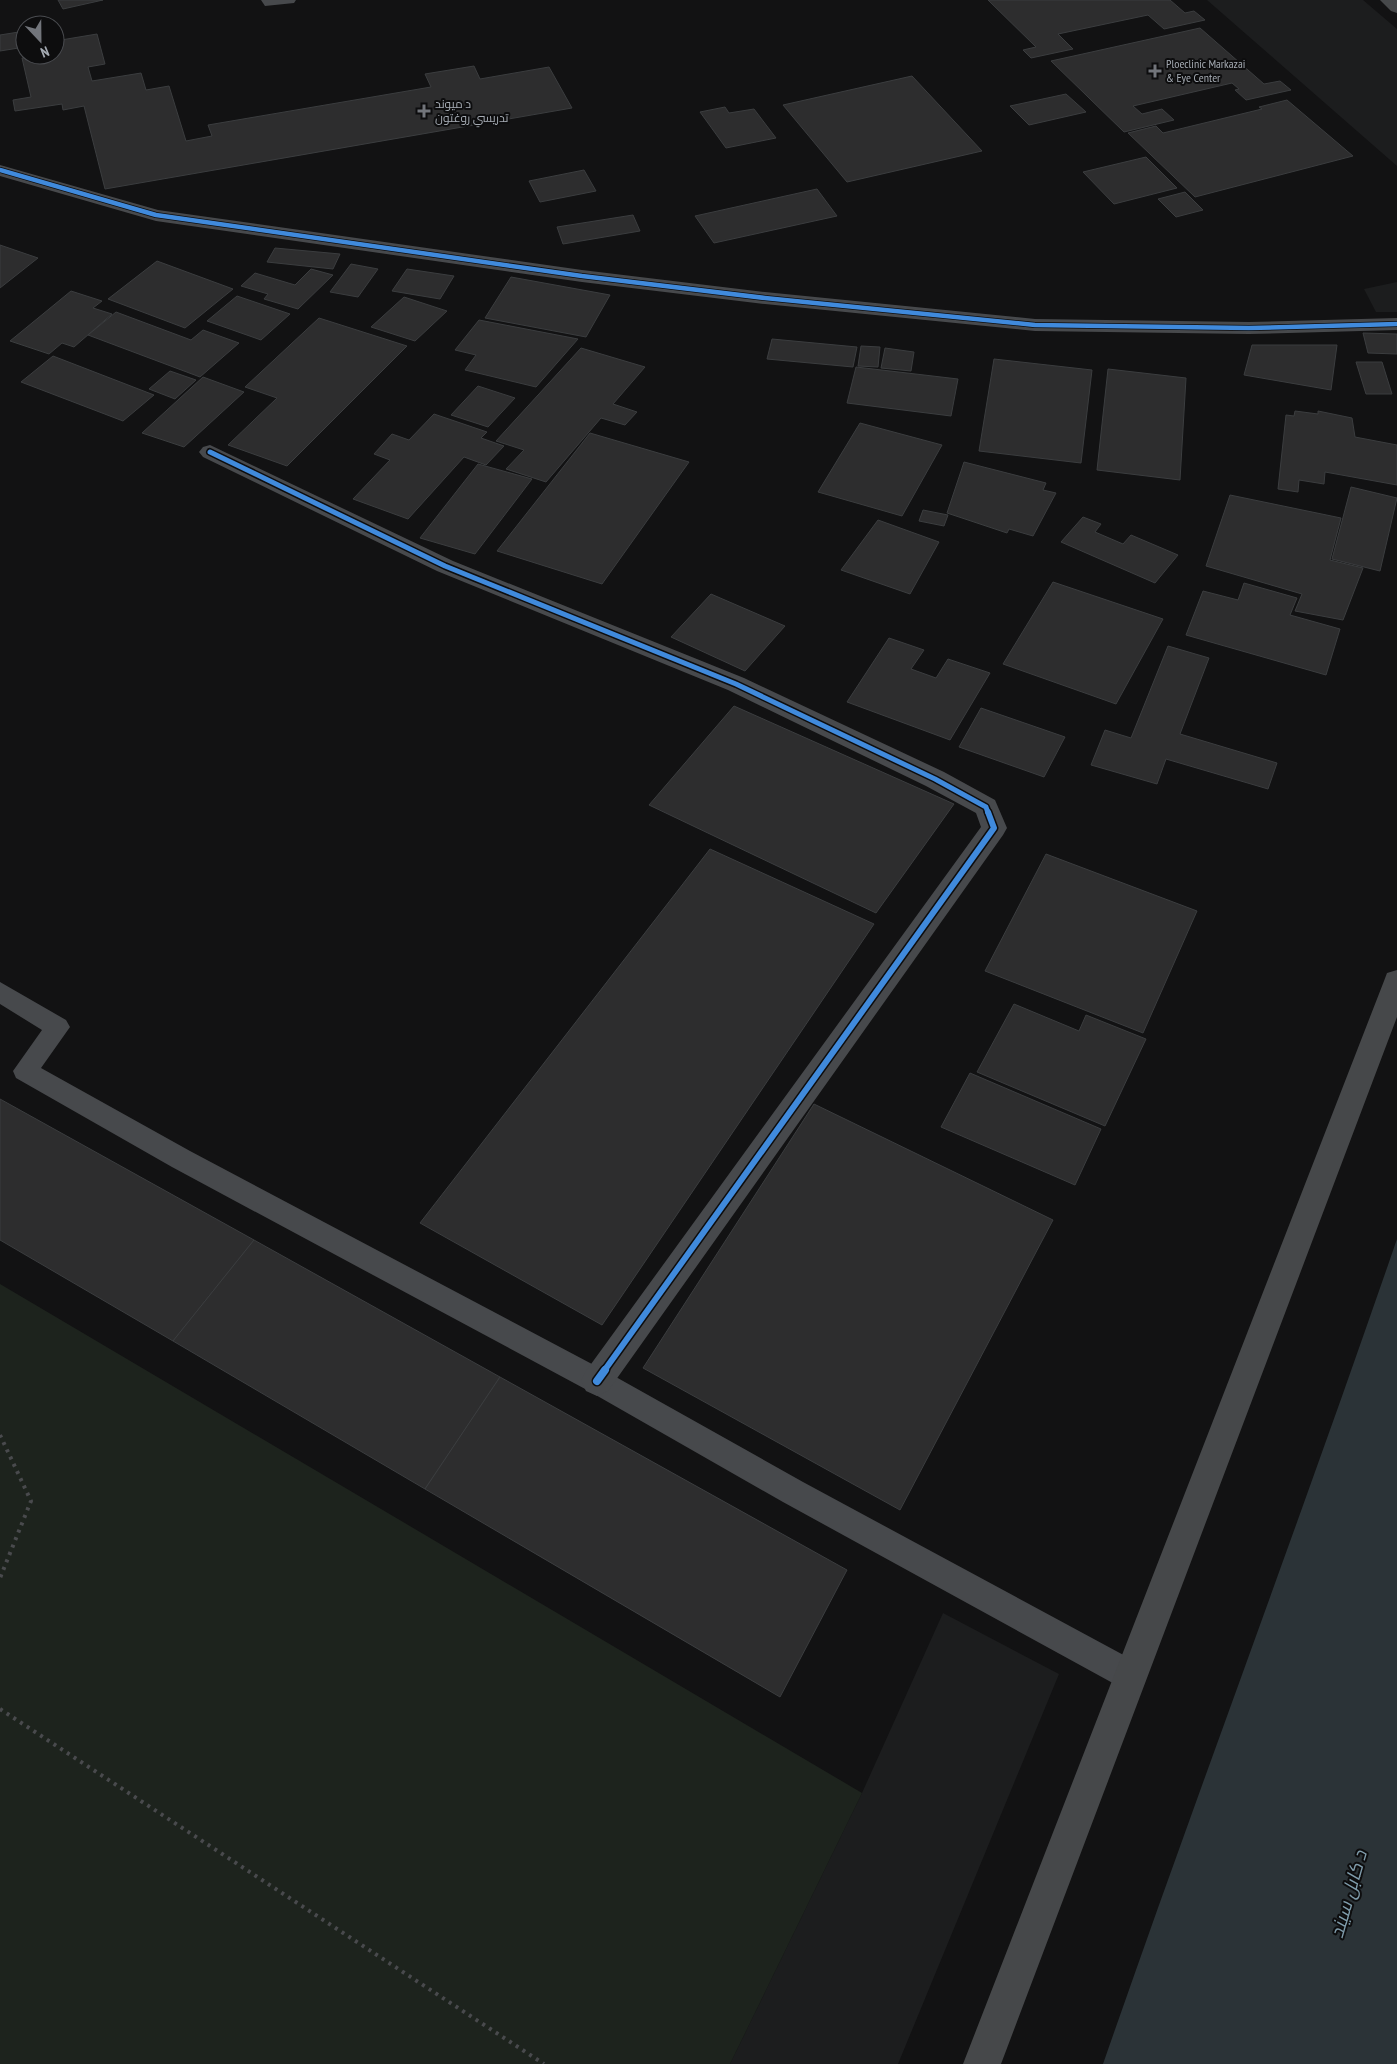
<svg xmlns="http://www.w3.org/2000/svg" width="1397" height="2064" viewBox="0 0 1397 2064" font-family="'PT Sans Narrow',Cairo,sans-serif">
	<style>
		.built { fill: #1c1d1e }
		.green { fill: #1d231d }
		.water { fill: #2b3337 }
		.building { fill: #2d2d2e; stroke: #3b3d3f }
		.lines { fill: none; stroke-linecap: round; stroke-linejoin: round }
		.path { stroke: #494a4d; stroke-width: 4; stroke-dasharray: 3 5; stroke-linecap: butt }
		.lane { fill: #47494c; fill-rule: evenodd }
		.street { fill: #47494c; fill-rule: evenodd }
		.secondary { fill: #46484a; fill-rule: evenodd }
		.cycleway-far3-casing { stroke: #0d0d0e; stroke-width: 6 }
		.cycleway-far2-casing { stroke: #0d0d0e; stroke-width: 8 }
		.cycleway-far1-casing { stroke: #0d0d0e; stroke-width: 9 }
		.cycleway-casing { stroke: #0d0d0e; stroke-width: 11 }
		.cycleway-far3 { stroke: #408adc; stroke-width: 4.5 }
		.cycleway-far2 { stroke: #408adc; stroke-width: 5 }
		.cycleway-far1 { stroke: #408adc; stroke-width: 6 }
		.cycleway { stroke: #408adc; stroke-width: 8 }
		.poi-dot { fill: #72757b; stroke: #0d0d0e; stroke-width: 2 }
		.labels { text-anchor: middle; stroke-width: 4; stroke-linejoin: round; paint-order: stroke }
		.far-poi-label { font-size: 12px; fill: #a5abb3; stroke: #0d0d0e; text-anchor: start }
		.near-water-label { font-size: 19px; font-style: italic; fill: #7f9cab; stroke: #0d0d0e }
	</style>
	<rect width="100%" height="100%" fill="#121213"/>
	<g class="built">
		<polygon points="1207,0 1363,0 1397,29 1397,166"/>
		<polygon points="1397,282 1397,312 1376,312 1364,289"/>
		<polygon points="943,1613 1059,1674 898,2064 730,2064 862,1793"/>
	</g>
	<polygon class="green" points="0,1284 862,1793 730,2064 0,2064"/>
	<path class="water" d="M1397,1239V2064H1103C1199,1788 1302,1515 1397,1239Z"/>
	<g class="building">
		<polygon points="58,0 103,0 63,9"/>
		<polygon points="988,0 1170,0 1185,13 1194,11 1205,20 1164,29 1148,15 1058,34 1073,49 1031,58 1023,50 1036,47"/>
		<polygon points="1200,28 1264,84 1280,81 1291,90 1246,100 1235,90 1239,89 1232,83 1133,106 1142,114 1162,109 1174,120 1124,132 1051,61"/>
		<polygon points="25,31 25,47 0,51 0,35"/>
		<polygon points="97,34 105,64 88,67 92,81 141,73 146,90 169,86 186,141 212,136 208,125 431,87 425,74 474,66 480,79 549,67 572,108 105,189 84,106 63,110 62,104 15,111 13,100 31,97 22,58 55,55 55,41"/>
		<polygon points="912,76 982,151 847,182 783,105"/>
		<polygon points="1066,94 1086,112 1029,125 1010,106"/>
		<polygon points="1287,100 1353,156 1195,197 1128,133 1156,126 1163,133 1262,109 1259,107"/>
		<polygon points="725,107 729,113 754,109 776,138 726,148 700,112"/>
		<polygon points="1146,157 1177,188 1114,204 1083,172"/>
		<polygon points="584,170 596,191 540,202 529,181"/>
		<polygon points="817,189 837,216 714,243 695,216"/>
		<polygon points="1185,192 1203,210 1176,217 1158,199"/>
		<polygon points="633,215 640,231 563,244 557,227"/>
		<polygon points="0,245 38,258 0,288"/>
		<polygon points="275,248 340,254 333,269 267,262"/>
		<polygon points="157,261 233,289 185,328 108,299"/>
		<polygon points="351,264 378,269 358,297 330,292"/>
		<polygon points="311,269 333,275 298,309 264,299 268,294 241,286 255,273 295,285"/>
		<polygon points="407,269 454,276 440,299 392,291"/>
		<polygon points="511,277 610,295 586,337 485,318"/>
		<polygon points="71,291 102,301 93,308 112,314 74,347 62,343 49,354 10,341"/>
		<polygon points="237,296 290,314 261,340 207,321"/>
		<polygon points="404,297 447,311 415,341 371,327"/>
		<polygon points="116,312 191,340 203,330 239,343 200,377 88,335"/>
		<polygon points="319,318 407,346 287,466 228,445 277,398 245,387"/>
		<polygon points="479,320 578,339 536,387 465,370 476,355 455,350"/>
		<polygon points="1363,333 1397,334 1397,354 1368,353"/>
		<polygon points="772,339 857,347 853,367 767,359"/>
		<polygon points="1252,345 1337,345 1331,390 1244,375"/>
		<polygon points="861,346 880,347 878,367 858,366"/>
		<polygon points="581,348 645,367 613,404 637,412 625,425 601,418 546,482 506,469 524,450 496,441"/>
		<polygon points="885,348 914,352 911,371 881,368"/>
		<polygon points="53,356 154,395 123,421 21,382"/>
		<polygon points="994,359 1092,370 1081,463 979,451"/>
		<polygon points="1356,362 1382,362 1392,394 1366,394"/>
		<polygon points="856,367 958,379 951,416 847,403"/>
		<polygon points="1108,369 1186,378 1180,480 1097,470"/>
		<polygon points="170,371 196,380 175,399 149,389"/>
		<polygon points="203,377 244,392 184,447 142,433"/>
		<polygon points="478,386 515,398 488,427 451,415"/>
		<polygon points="1295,411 1318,414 1318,411 1352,418 1355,437 1397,445 1397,485 1325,472 1324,484 1299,480 1298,492 1278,489 1286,415 1294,416"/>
		<polygon points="434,414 487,432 481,438 504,446 486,465 464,457 408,519 353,499 390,460 374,454 392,434 409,440"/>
		<polygon points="860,423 942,445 902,516 818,492"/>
		<polygon points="590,433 689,462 602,584 497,551"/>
		<polygon points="964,462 1046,483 1043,490 1056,493 1033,536 1009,529 1007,533 947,513"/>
		<polygon points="478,464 532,479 475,554 420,538"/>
		<polygon points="1351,487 1397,498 1380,571 1332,559"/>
		<polygon points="1230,495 1341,518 1330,560 1363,568 1343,620 1295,611 1302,594 1206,566"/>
		<polygon points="923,510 948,515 944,526 919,521"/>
		<polygon points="1083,517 1101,524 1095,532 1123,544 1131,535 1178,555 1155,583 1061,542"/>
		<polygon points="878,520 939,542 910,594 841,570"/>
		<polygon points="1053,582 1163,619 1116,704 1003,664"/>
		<polygon points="1244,583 1297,598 1290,615 1340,629 1326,675 1186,635 1203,591 1238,600"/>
		<polygon points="711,594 785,626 745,671 671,637"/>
		<polygon points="889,638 924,650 911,669 936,678 948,659 990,673 950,740 847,702"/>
		<polygon points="1168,646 1209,658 1180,734 1277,763 1268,789 1166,759 1157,784 1091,765 1105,730 1131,738"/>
		<polygon points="734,706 954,804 876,913 649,805"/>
		<polygon points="981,708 1065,737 1044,777 959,747"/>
		<polygon points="710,849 874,924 602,1325 420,1223"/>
		<polygon points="1046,854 1197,911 1143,1033 985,971"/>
		<polygon points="1014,1004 1079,1031 1086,1015 1146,1039 1105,1126 977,1072"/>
		<polygon points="970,1073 1101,1129 1075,1185 941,1127"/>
		<polygon points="0,1099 254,1240 173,1341 0,1240"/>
		<polygon points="814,1104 1053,1220 900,1510 643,1368"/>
		<polygon points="254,1240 500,1377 425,1489 173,1341"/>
		<polygon points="500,1377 847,1570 780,1697 425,1489"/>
	</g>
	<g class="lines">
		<g class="path">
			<polyline points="0,1435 31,1501 0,1578"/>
			<polyline points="0,1709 544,2064"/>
		</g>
		<g class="lane">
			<polygon points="261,0 296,0 294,3 265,6"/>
			<polygon points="0,982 66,1020 70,1027 41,1068 190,1151 607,1372 803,1482 1142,1665 1146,1676 1142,1687 1131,1691 1120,1687 783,1502 587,1390 172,1167 16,1078 13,1071 42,1030 0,1004"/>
		</g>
		<g class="street">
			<polygon points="0,165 158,210 582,270 765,292 1035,319 1249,322 1397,318 1397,330 1249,334 1035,331 765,304 582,282 156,221 0,176"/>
			<polygon points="210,445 453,561 744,678 944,772 995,800 1007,828 1003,835 608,1391 597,1396 586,1391 581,1381 586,1371 981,827 976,813 926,786 728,690 437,571 203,457 199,452 203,447"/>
		</g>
		<g class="secondary">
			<polygon points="1380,0 1397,0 1397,13 1391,11"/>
			<polygon points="1397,970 1397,1017 1001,2064 963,2064 1384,981 1387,973"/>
		</g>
		<g class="cycleway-far3-casing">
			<polyline id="cycleway-far3" points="0,170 156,215 582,276 765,298 1035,325 1249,328 1397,324"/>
		</g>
		<g class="cycleway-far2-casing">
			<polyline id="cycleway-far2" points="210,452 445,566 736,684 935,779 986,807 988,813"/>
		</g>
		<g class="cycleway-far1-casing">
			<polyline id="cycleway-far1" points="604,1371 994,828 988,812"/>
		</g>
		<g class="cycleway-casing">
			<polyline id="cycleway" points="597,1381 605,1370"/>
		</g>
		<use href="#cycleway-far3" class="cycleway-far3"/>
		<use href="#cycleway-far2" class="cycleway-far2"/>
		<use href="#cycleway-far1" class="cycleway-far1"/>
		<use href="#cycleway" class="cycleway"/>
	</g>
	<g class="poi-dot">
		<path d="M1152.5 63.5h5v5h5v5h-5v5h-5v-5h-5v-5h5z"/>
		<path d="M421.5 103.5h5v5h5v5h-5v5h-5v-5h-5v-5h5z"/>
	</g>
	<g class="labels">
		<g class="far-poi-label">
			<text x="1166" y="68">Ploeclinic Markazai<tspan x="1166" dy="14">&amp; Eye Center</tspan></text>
			<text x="435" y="108">د میوند<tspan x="435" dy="14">تدریسي روغتون</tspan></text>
		</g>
		<g class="near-water-label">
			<text transform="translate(1348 1894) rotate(-74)" y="7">د کابل سيند</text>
		</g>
	</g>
	<g transform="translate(40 40) rotate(158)"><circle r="24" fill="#0d0d0e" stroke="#4a4c50"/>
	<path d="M0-4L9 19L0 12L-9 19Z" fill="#72757b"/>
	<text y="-8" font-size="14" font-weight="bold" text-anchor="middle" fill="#a5abb3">N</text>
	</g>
</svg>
